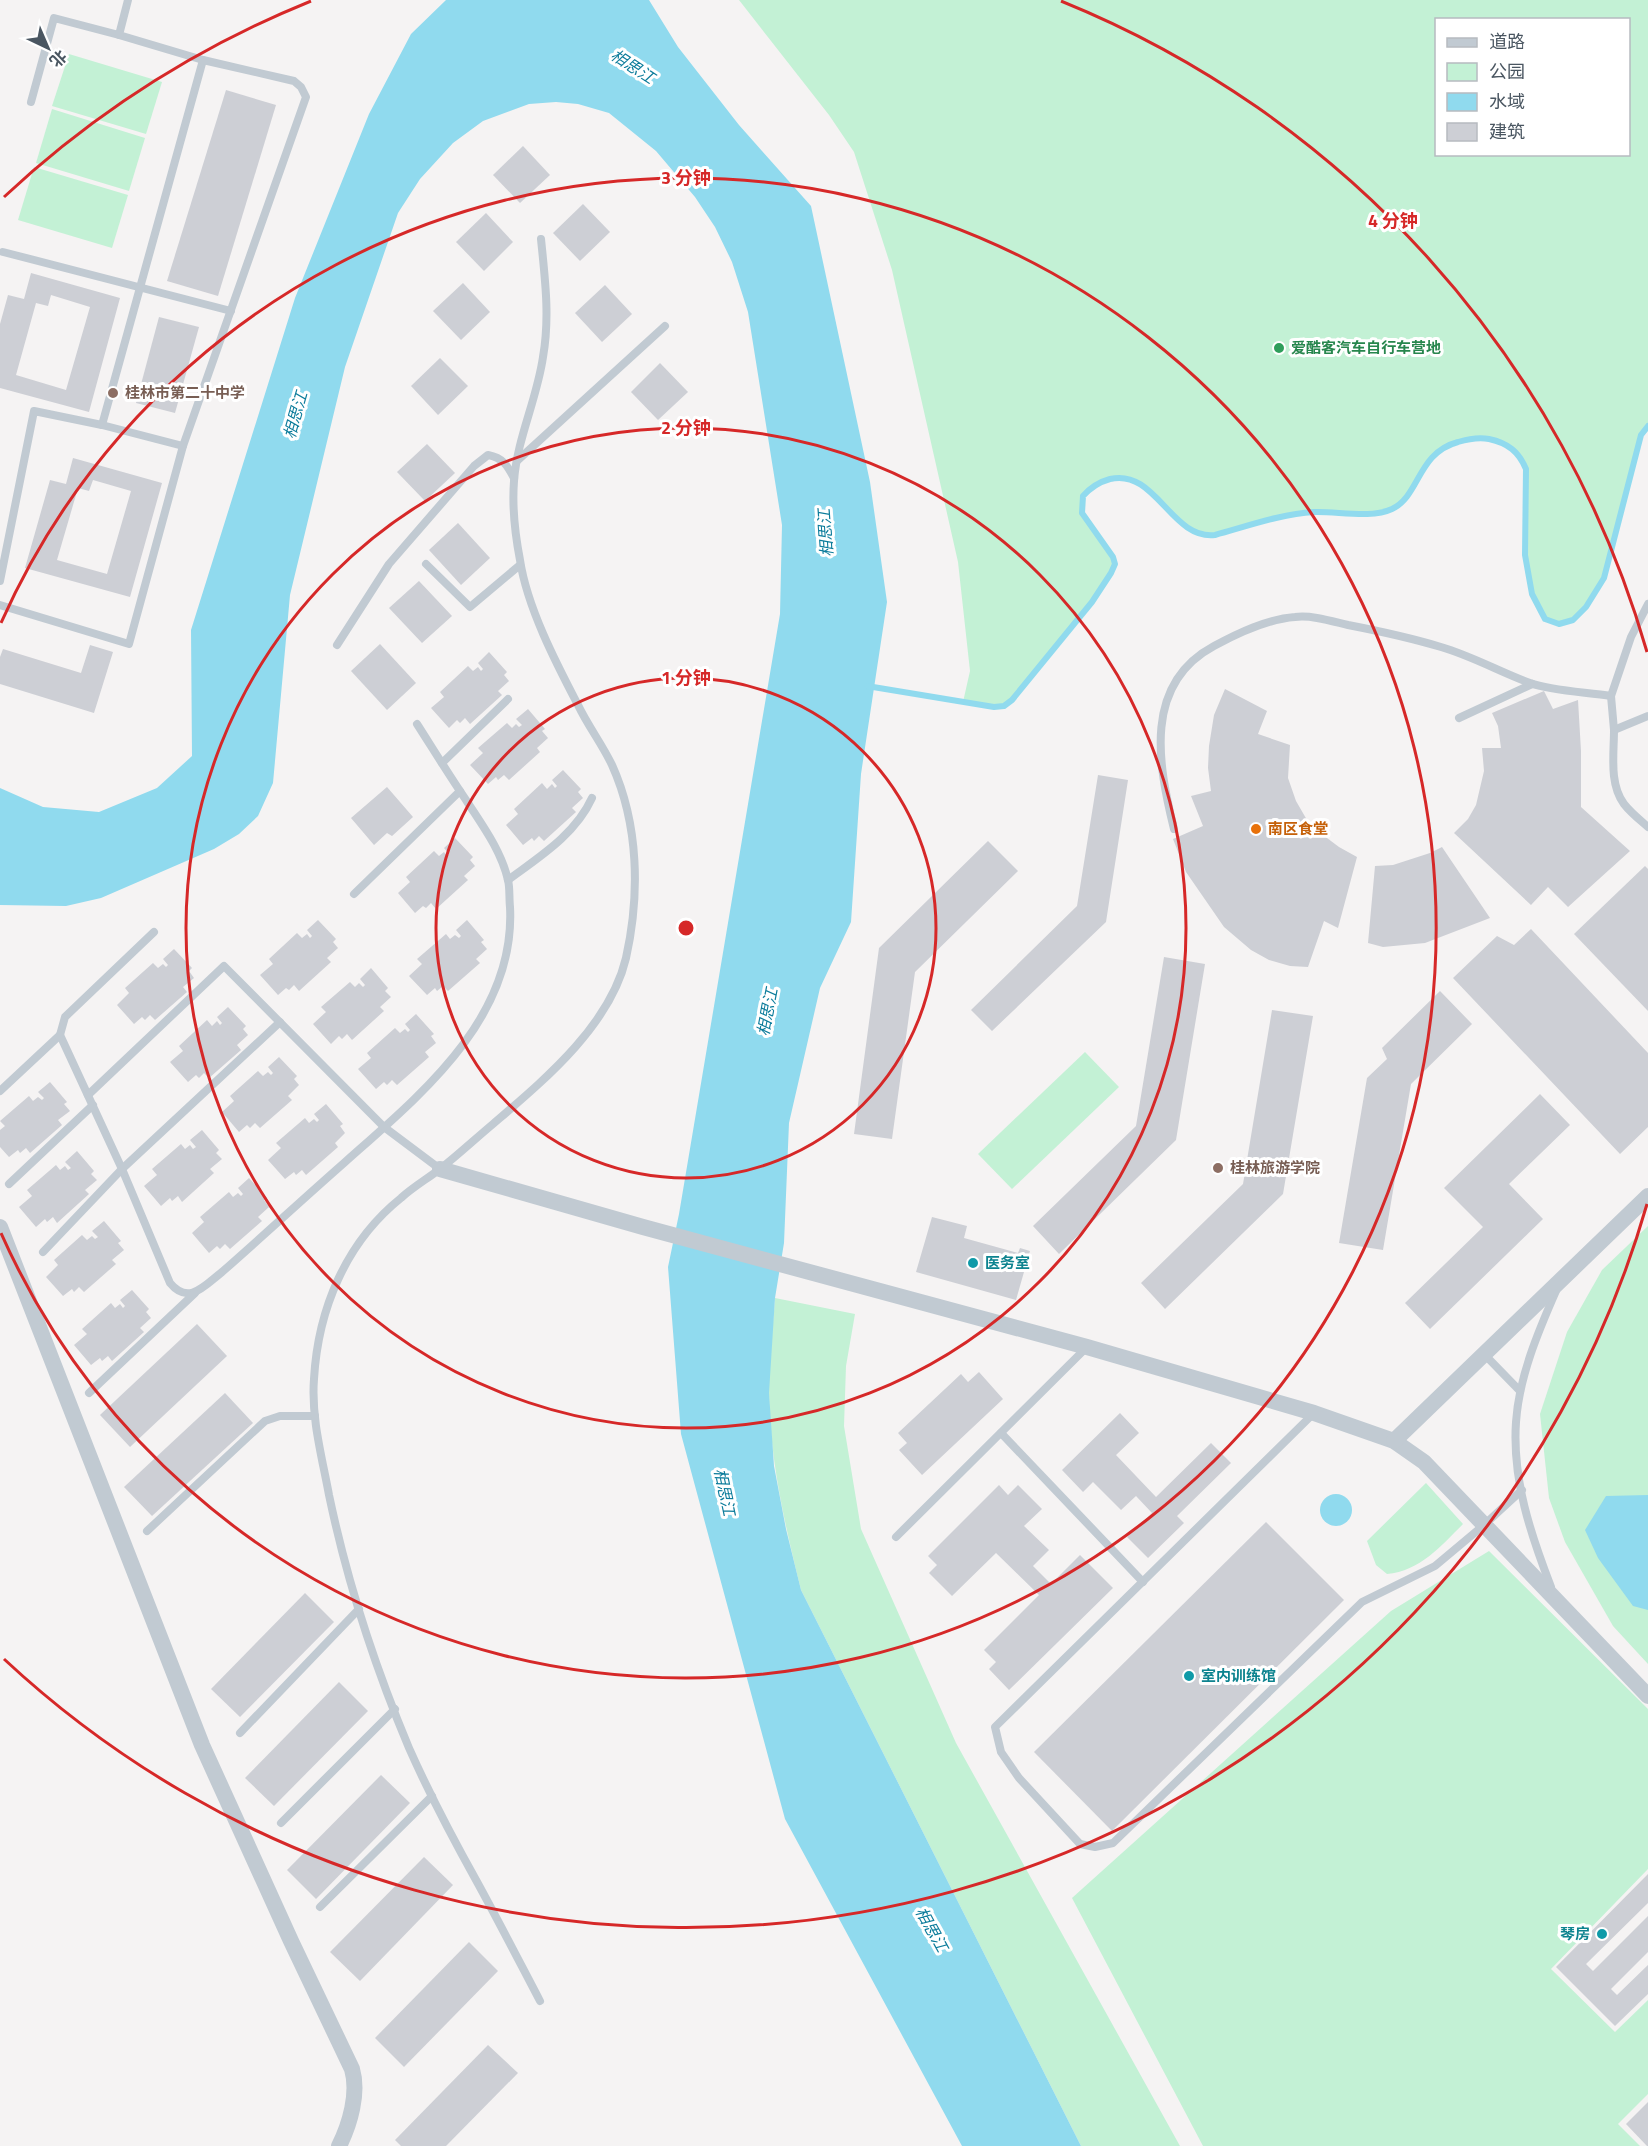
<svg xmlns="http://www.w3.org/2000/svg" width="1648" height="2146" viewBox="0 0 1648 2146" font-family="'Titillium Web','Noto Sans SC',sans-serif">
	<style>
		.green { fill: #c3f1d5; fill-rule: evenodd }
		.water { fill: #90daee }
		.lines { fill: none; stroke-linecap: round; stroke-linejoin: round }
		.stream { stroke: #90daee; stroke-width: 6 }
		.building { fill: #cdcfd5; fill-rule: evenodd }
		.service { stroke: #c1cad2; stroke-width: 8 }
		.minor { stroke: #c1cad2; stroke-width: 16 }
		.ring { fill: none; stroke: #d62828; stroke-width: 3 }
		.leisure-dot { fill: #2e9e5b; stroke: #fff; stroke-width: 2 }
		.education-dot { fill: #8d6e63; stroke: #fff; stroke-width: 2 }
		.food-dot { fill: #e8710a; stroke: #fff; stroke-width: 2 }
		.culture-dot { fill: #0f9aa8; stroke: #fff; stroke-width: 2 }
		.labels { text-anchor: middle; stroke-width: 6; stroke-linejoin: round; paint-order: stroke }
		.leisure-label { font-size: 15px; font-weight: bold; fill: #27864d; stroke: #fff; text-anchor: start }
		.education-label { font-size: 15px; font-weight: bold; fill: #785e54; stroke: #fff; text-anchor: start }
		.food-label { font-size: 15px; font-weight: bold; fill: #c56008; stroke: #fff; text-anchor: start }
		.culture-label { font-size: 15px; font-weight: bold; fill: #0d838f; stroke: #fff; text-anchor: start }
		.water-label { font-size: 16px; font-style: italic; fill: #0c7c9b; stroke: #fff }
		.centre { fill: #d62828; stroke: #fff; stroke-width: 3 }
		.ring-label { font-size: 18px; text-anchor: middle; font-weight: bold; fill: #d62828; stroke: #fff; stroke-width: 6; stroke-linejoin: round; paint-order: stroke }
	</style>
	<rect width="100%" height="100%" fill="#f5f3f3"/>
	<g class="green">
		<path d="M739,0H1648V426L1641,436L1604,578L1586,607L1573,620L1559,624L1545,619C1534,599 1526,578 1525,555C1524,532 1527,509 1527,486C1527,481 1528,474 1526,468C1516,434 1461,430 1437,451C1420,465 1411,504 1389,510C1364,517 1338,510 1312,512C1278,515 1248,529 1215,535C1169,544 1150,447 1092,488C1064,507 1104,541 1115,560C1115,582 1031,679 1012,700C997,711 981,705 963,702L970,671L958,562L892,270L854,152L829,115ZM1436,20H1628V154H1436Z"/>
		<polygon points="69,54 162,82 146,134 52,106"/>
		<polygon points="52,109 145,138 129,191 36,163"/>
		<polygon points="34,167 128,195 112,248 18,220"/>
		<polygon points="1085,1052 1119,1087 1012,1189 978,1154"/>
		<polygon points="1648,1226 1648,1664 1613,1626 1565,1542 1549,1498 1540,1414 1567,1332 1602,1270"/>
		<path d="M775,1298L855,1314L846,1366L844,1426L861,1529L956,1743L1180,2146H1081L801,1590C785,1525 770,1461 769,1394C768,1362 773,1330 775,1298Z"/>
		<path d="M1426,1483L1463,1524C1441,1546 1420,1571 1387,1574L1376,1565L1367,1541Z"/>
		<polygon points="1489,1551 1648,1709 1648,1869 1551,1969 1615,2032 1648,2000 1648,2094 1618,2124 1640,2146 1203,2146 1072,1898 1391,1611"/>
	</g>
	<g class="water">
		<polygon points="446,0 649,0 678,47 739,125 811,206 870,482 887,602 861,774 851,922 820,988 789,1123 784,1243 775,1298 769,1393 774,1466 786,1529 801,1590 1081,2146 962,2146 785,1819 681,1434 668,1267 679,1214 780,614 782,525 748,312 732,262 715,227 695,197 656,151 609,113 578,104 556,102 529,104 483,121 453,143 420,179 398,213 345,367 290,595 273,783 258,816 239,834 214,849 101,898 66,906 0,905 0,788 43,807 99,812 157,788 192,756 191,630 295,298 369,114 411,34"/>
		<circle cx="1336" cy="1510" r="16"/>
		<polygon points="1648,1495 1648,1610 1633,1606 1598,1558 1585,1530 1606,1496"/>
	</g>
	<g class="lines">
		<path class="stream" d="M867,686L994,707L1004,706L1012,700L1092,602L1111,573L1115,564L1113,557L1082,513L1083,496C1091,487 1099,482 1110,479C1156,468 1171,540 1215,535C1248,526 1281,514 1314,512C1337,511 1371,519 1392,509C1420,496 1417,453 1458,442C1468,439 1479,437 1489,439C1508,443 1519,452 1526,469L1525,555L1532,594L1545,619L1559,624L1573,620L1586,607L1604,578L1641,435L1648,426"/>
	</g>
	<g class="building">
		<polygon points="226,90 276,105 218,296 167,281"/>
		<polygon points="523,146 550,175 520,203 493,175"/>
		<polygon points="583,204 610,232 580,261 553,233"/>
		<polygon points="486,213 513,242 484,271 456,242"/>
		<path d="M31,273L120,298L89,412L0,388V324L8,295L24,299ZM51,295L90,307L66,390L16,375L36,303L48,306Z"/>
		<polygon points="463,283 490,312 461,340 433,311"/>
		<polygon points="605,285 632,314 602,342 575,313"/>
		<polygon points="159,317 199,327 175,413 136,403"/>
		<polygon points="440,358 468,386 438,415 411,386"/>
		<polygon points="660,363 688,392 658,420 631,392"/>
		<polygon points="427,444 455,473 425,501 397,472"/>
		<path d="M73,458L162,483L130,597L25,568L50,480L66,484ZM93,480L131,491L107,574L57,560L78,488L89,491Z"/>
		<polygon points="458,523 490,558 461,585 429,550"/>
		<polygon points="419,581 452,616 422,643 389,608"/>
		<polygon points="380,644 416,683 387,710 351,671"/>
		<polygon points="90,645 113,652 94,713 0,684 0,657 3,649 81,673"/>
		<polygon points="489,652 507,672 504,675 509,681 498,691 502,695 470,724 465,718 460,723 457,720 449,728 431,708 444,697 440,692 468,666 473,671 478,667 481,671 483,669 478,663"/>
		<polygon points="1225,689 1267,711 1258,734 1290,745 1288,778 1296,801 1307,820 1319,832 1339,847 1357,857 1338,928 1324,921 1308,967 1290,966 1269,960 1251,950 1224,927 1186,872 1173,839 1203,826 1191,796 1211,791 1208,768 1209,746 1214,715"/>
		<polygon points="1544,691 1553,709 1578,700 1581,751 1581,807 1630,851 1568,907 1548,887 1531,905 1454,833 1468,819 1476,805 1484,771 1482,748 1501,748 1498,726 1492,713"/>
		<polygon points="528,709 545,729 542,731 548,738 537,748 540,752 509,780 504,775 498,780 496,777 488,784 470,765 483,753 478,748 507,723 512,728 516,724 519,727 522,725 516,719"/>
		<polygon points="563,770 581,789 578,792 583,798 572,808 576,812 544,841 539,836 534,841 532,838 523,845 506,825 518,814 514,809 542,783 547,789 552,784 555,788 557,786 552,780"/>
		<polygon points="1098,775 1128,780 1106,922 992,1031 971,1010 1077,906"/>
		<polygon points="387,787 413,817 392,836 387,833 374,845 351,818"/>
		<polygon points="455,838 473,857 470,860 475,866 464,876 468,880 436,909 431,903 426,908 423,906 415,913 398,893 410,882 406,877 434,851 439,856 444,852 447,856 449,854 444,848"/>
		<polygon points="988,841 1018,871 915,972 892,1139 854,1134 879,948"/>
		<polygon points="1442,847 1490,918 1425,943 1383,947 1368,943 1375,866 1393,865 1430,853"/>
		<polygon points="1645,866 1648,869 1648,1011 1574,934"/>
		<polygon points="318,920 336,939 333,942 338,948 327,958 331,962 299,991 294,985 289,990 286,988 278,995 260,975 273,964 269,959 297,933 302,938 307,934 310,938 312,936 307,930"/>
		<polygon points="467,920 484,940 481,942 487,949 476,959 480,963 448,991 443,986 437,991 435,988 427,995 409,976 422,964 417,959 446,934 450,939 455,935 459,938 461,936 456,930"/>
		<polygon points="1531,929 1648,1053 1648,1127 1620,1154 1453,978 1497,936 1514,945"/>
		<polygon points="174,949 192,968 189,971 194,978 183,987 187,992 155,1020 150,1015 145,1020 142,1017 134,1024 117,1005 129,993 125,988 153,963 158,968 163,964 166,967 168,965 163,959"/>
		<polygon points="1164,957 1205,964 1176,1140 1059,1254 1033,1226 1136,1126"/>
		<polygon points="371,968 388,988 385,991 391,997 380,1007 384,1011 352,1040 347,1034 342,1039 339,1036 331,1044 313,1024 326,1012 321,1007 350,982 355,987 359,983 363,987 365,985 360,979"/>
		<polygon points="1440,991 1472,1024 1411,1084 1383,1250 1339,1243 1367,1078 1387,1059 1382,1048"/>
		<polygon points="228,1007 246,1026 243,1029 248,1035 237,1045 241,1050 209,1078 204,1073 199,1078 196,1075 188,1082 170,1062 183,1051 179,1046 207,1020 212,1026 217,1021 220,1025 222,1023 217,1017"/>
		<polygon points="1272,1010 1313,1016 1283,1194 1165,1309 1141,1283 1243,1184"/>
		<polygon points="416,1014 434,1034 431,1036 436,1043 425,1052 429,1057 397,1085 392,1080 387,1085 384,1082 376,1089 358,1069 371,1058 367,1053 395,1028 400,1033 405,1029 408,1032 410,1030 405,1024"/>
		<polygon points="279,1057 297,1076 294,1079 299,1085 288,1096 292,1100 260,1128 255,1123 250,1128 247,1125 239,1132 222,1112 234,1101 230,1096 258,1071 263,1076 268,1072 271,1075 273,1073 268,1067"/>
		<polygon points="50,1082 67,1102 64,1104 70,1111 58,1120 62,1125 30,1153 26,1148 20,1153 18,1150 9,1157 0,1147 0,1130 5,1126 0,1121 29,1096 33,1101 38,1097 42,1100 44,1098 38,1092"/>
		<polygon points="1540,1094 1570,1125 1509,1184 1543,1219 1430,1329 1405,1303 1483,1227 1444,1188"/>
		<polygon points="326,1104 343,1124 340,1126 345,1133 335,1143 338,1147 306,1175 302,1170 296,1175 294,1172 285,1179 268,1160 281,1148 276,1143 305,1118 309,1123 314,1119 317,1122 319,1120 314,1114"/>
		<polygon points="202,1130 219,1150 216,1153 222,1159 210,1169 214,1173 182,1202 178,1196 172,1201 170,1198 161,1206 144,1186 157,1175 152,1169 181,1144 185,1149 190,1145 193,1149 196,1147 190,1140"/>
		<polygon points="77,1151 94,1171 91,1174 97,1180 85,1190 89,1194 57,1223 53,1217 47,1222 45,1219 36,1227 19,1207 32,1196 27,1190 56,1165 60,1170 65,1166 68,1170 71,1168 65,1162"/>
		<polygon points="249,1178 267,1198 264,1200 269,1207 258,1217 262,1221 230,1249 225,1244 220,1249 217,1246 209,1253 192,1233 204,1222 200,1217 229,1192 233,1197 238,1193 241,1196 243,1194 238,1188"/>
		<polygon points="932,1217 967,1226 964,1238 1018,1253 1020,1248 1030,1251 1016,1300 916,1272"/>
		<polygon points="104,1221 121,1241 118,1243 124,1250 112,1260 116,1264 84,1292 79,1287 74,1292 72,1289 63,1296 46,1277 58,1265 54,1260 82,1235 87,1240 92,1236 95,1239 98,1237 92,1231"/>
		<polygon points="132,1290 149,1309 146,1312 151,1318 140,1328 144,1332 112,1361 108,1356 102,1361 100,1358 91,1365 74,1345 87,1334 82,1329 111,1303 115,1308 120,1304 123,1308 125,1306 120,1300"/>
		<polygon points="197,1324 227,1356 130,1447 100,1415"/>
		<polygon points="979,1372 1003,1399 922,1475 899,1450 907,1443 898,1433 961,1374 968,1382"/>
		<polygon points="225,1393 253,1423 152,1516 124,1487"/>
		<polygon points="1120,1413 1139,1433 1116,1455 1156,1497 1211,1443 1231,1463 1177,1516 1184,1523 1148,1558 1127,1537 1152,1513 1136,1496 1121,1510 1093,1482 1083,1492 1062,1470"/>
		<polygon points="999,1485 1008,1495 1018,1485 1042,1509 1024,1526 1049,1550 1033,1566 1051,1584 1080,1555 1113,1588 1009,1690 989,1669 996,1662 984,1650 1039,1595 996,1553 952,1596 929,1573 937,1565 928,1556"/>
		<polygon points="1266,1522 1344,1600 1112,1831 1034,1752"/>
		<polygon points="305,1593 334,1622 240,1717 211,1689"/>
		<polygon points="339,1682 368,1711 274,1806 245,1778"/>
		<polygon points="381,1775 410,1803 316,1899 287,1870"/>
		<polygon points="424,1857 453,1885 360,1981 330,1952"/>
		<polygon points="1648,1874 1648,1903 1586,1964 1593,1971 1648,1916 1648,1952 1611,1989 1617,1995 1648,1965 1648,1994 1615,2026 1556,1967"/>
		<polygon points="469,1942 498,1971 404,2067 375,2038"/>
		<polygon points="488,2045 518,2073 446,2146 401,2146 395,2140"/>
		<polygon points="1648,2102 1648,2146 1647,2146 1626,2124"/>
	</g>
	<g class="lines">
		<g class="service">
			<polyline points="31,102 54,18 119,35"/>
			<polyline points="3,252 231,311"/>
			<polyline points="102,425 203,60 119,35 128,0"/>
			<polyline points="183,446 306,97 301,87 294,81 203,60"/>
			<polyline points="518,460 665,326"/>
			<polyline points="426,564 470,607 520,565"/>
			<polyline points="0,581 34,411 102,425 183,446 129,644 0,605"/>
			<path d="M337,645L389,564L474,466L488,455C503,458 507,465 514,478"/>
			<path d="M1648,716L1614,730C1614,754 1609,784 1624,804C1631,813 1640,820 1648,827"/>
			<polyline points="1459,718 1532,684"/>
			<polyline points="1614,730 1611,696 1631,637 1648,604"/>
			<polyline points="442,763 508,699"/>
			<path d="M1174,829C1158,764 1143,684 1214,646C1238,633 1267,619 1295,617C1312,615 1331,621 1348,625C1379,631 1411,638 1441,647C1472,656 1500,672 1530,683C1552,691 1586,692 1611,696"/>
			<path d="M508,880C539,857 575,835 592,798"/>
			<polyline points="354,894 460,791"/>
			<path d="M60,1035L122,1169L170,1283C189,1306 205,1285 222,1272C263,1236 303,1199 344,1163C419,1096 516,1019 510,907C509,898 510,888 508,880C501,850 482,825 466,800C449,775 433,749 417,724"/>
			<polyline points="0,1091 60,1035 65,1017 154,932"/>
			<polyline points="88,1095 224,966 384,1127 440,1169"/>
			<polyline points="9,1184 93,1105"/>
			<polyline points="43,1252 122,1169 280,1022"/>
			<polyline points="1484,1354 1520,1391"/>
			<polyline points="89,1393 195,1293"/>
			<polyline points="1314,1413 995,1727 1001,1752 1019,1778 1080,1844 1095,1847 1113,1843 1362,1602 1435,1566 1484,1525 1522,1490"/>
			<polyline points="1001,1433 1143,1582"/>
			<polyline points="147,1531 265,1421 280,1416 315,1416"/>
			<polyline points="896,1537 1087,1347"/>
			<path d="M1551,1587C1531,1535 1512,1480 1516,1422C1519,1377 1538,1332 1556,1291"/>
			<polyline points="240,1733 359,1609"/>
			<polyline points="281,1823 395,1709"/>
			<polyline points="320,1907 432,1796"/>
			<path d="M540,2001C519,1961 498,1920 476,1880C452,1837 429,1793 409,1748C375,1667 347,1581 329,1495C322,1457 311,1418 314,1379C318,1309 346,1242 401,1198C413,1187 427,1179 440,1169C458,1155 475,1139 493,1124C543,1081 610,1026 626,958C640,895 639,825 612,765C602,744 588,726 578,705C556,663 527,607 520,560C515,534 512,507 514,481C517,439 537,399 543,357C550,317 545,279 541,239"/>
		</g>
		<g class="minor">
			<polyline points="440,1169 643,1227 1087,1347 1314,1413 1394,1441 1424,1462 1648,1696"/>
			<path d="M0,1227L202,1745L291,1941L352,2069C359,2093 350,2124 339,2146"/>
			<polyline points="1394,1441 1648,1196"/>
		</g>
	</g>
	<g class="ring">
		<circle cx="686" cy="928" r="250"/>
		<circle cx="686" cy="928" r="500"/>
		<path d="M1 623A750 750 0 1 1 1 1233"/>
		<path d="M1647 1204A1000 1000 0 0 1 4 1659M4 197A1000 1000 0 0 1 311 1M1061 1A1000 1000 0 0 1 1647 652"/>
	</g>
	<circle class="leisure-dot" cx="1279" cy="348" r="6"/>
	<g class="education-dot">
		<circle cx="113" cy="393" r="6"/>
		<circle cx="1218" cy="1168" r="6"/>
	</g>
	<circle class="food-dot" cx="1256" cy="829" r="6"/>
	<g class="culture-dot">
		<circle cx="973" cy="1263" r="6"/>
		<circle cx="1189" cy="1676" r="6"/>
		<circle cx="1602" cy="1934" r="6"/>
	</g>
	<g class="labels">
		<g class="leisure-label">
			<text x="1291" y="353">爱酷客汽车自行车营地</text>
		</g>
		<g class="education-label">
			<text x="125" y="398">桂林市第二十中学</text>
			<text x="1230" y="1173">桂林旅游学院</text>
		</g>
		<g class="food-label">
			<text x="1268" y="834">南区食堂</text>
		</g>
		<g class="culture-label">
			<text x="985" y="1268">医务室</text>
			<text x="1201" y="1681">室内训练馆</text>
			<text x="1590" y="1939" text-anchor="end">琴房</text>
		</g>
		<g class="water-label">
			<text transform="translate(633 66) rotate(33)" y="6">相思江</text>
			<text transform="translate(295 415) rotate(-74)" y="6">相思江</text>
			<text transform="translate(825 533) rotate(-94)" y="6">相思江</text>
			<text transform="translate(767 1012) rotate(-79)" y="6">相思江</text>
			<text transform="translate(725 1492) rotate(78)" y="6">相思江</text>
			<text transform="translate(932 1929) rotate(61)" y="6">相思江</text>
		</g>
	</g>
	<circle cx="686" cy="928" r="9" class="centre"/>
	<g class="ring-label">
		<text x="686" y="184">3 分钟</text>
		<text x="1393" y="227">4 分钟</text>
		<text x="686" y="434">2 分钟</text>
		<text x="686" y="684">1 分钟</text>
	</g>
	<rect x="1435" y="18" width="195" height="138" fill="#ffffff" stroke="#b7bbc0" stroke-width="1.5"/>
	<rect x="1447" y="38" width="30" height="9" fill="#c1cad2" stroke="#b7bbc0" stroke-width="1.5"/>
	<text x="1489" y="48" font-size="18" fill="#4a5661">道路</text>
	<rect x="1447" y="63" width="30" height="18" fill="#c3f1d5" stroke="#b7bbc0" stroke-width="1.5"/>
	<text x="1489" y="78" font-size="18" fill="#4a5661">公园</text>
	<rect x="1447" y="93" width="30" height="18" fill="#90daee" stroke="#b7bbc0" stroke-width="1.5"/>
	<text x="1489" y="108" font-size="18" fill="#4a5661">水域</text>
	<rect x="1447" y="123" width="30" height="18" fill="#cdcfd5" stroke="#b7bbc0" stroke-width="1.5"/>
	<text x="1489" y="138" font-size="18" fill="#4a5661">建筑</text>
	<g transform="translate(48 48) rotate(136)" stroke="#ffffff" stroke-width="4.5" paint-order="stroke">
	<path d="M0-4.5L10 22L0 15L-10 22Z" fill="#4a5661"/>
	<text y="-9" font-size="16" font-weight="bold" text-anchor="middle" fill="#4a5661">北</text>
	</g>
</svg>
